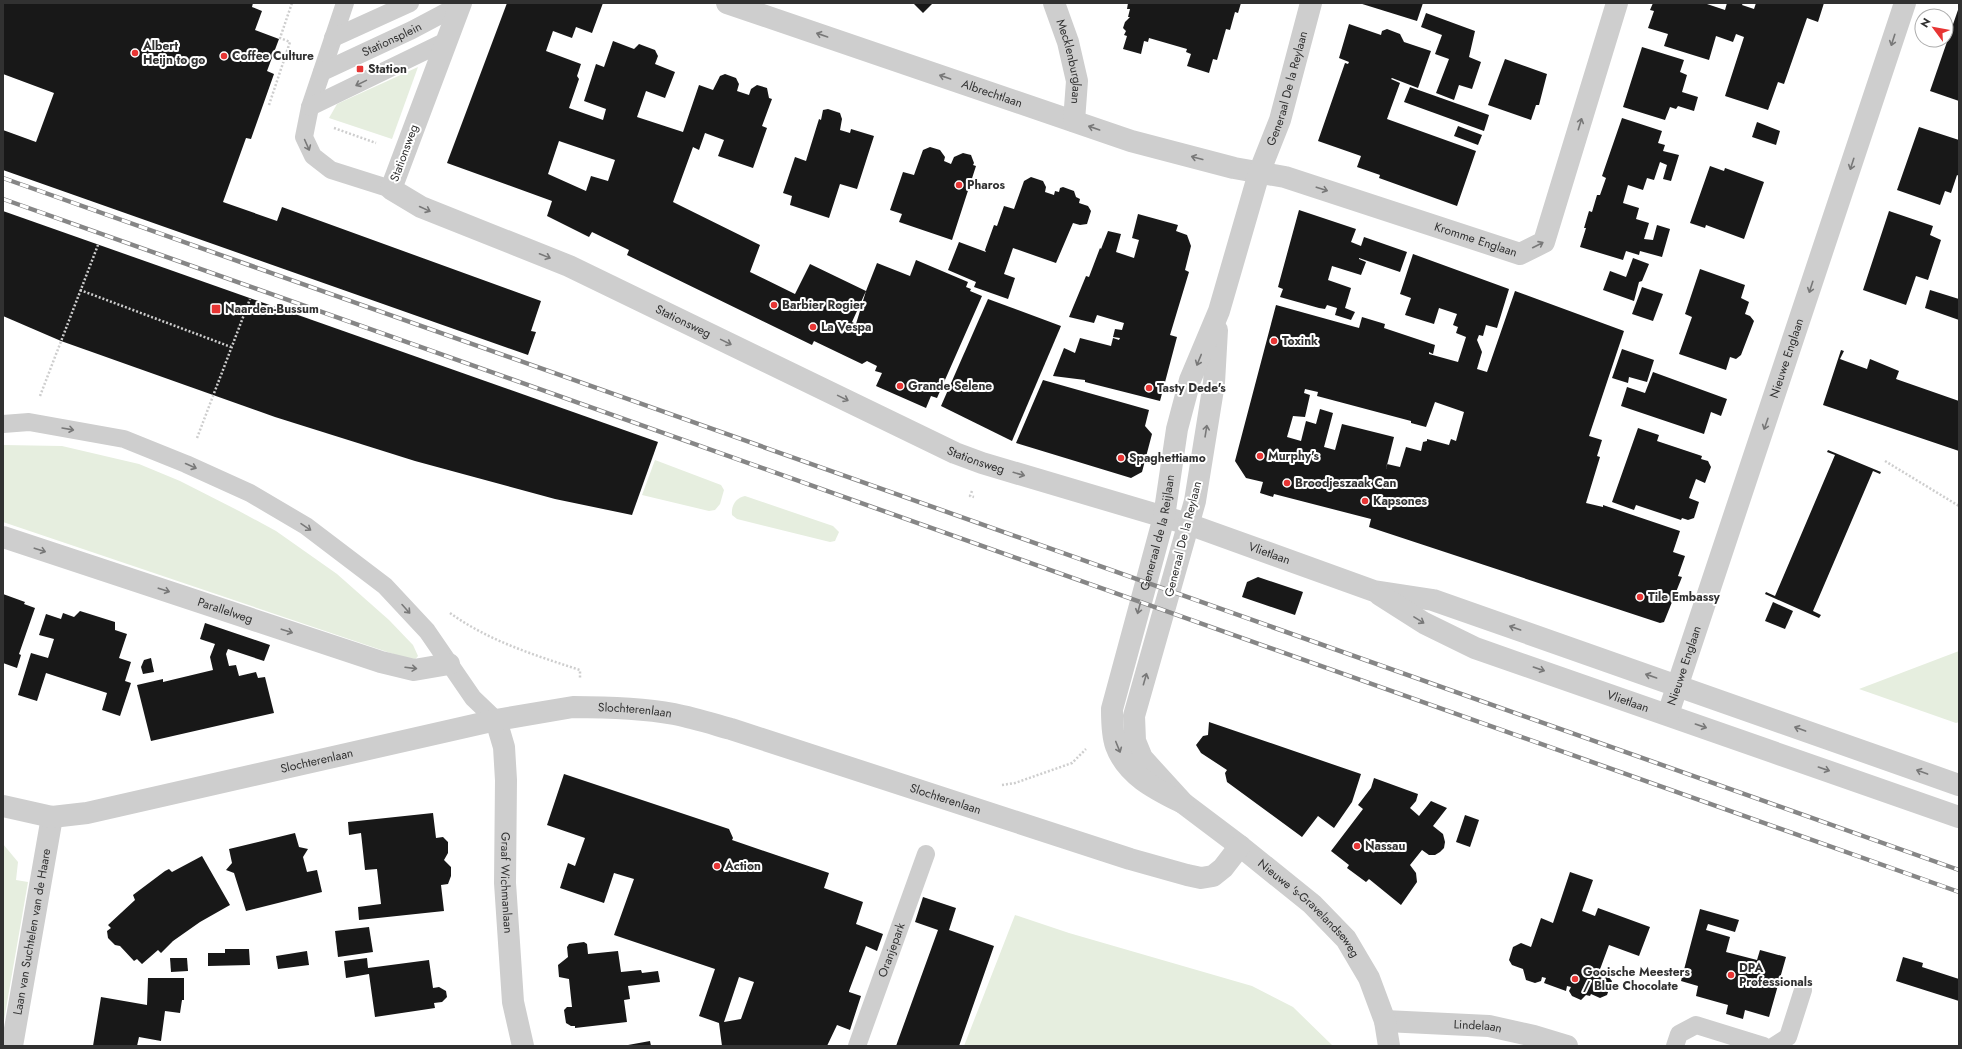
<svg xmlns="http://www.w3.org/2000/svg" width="1962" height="1049" viewBox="0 0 1962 1049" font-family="Jost,sans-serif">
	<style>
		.green { fill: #e6eedf }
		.building { fill: #181818; fill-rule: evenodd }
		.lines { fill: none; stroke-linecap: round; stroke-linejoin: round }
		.path { stroke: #cecece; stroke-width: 2.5; stroke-dasharray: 2 2; stroke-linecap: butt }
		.service { stroke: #cecece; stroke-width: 18 }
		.minor { stroke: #cecece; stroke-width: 22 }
		.tertiary { stroke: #cecece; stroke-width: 22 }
		.rail-casing { stroke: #868686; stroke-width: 4.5 }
		.rail { stroke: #fff; stroke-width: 3; stroke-dasharray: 9; stroke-linecap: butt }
		.oneway { stroke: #787878 }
		.poi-dot { fill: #e73534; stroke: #fff; stroke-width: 1.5 }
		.labels { text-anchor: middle; stroke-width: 4; stroke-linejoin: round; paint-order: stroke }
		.street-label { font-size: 12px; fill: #313131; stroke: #fff }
		.poi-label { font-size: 12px; font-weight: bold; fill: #313131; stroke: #fff; text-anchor: start }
	</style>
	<rect width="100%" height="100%" fill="#fff"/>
	<g class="green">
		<polygon points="418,67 392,139 329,118 337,104"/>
		<polygon points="3,445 62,446 139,464 180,481 239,511 276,531 337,574 389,620 413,645 418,656 414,661 3,522"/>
		<polygon points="655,460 721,485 724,490 720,504 715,510 709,511 642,495"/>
		<path d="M745,496L833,526L839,532L835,541L830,542L737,519L732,515C731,505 736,498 745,496Z"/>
		<polygon points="1959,651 1959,722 1956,723 1859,689"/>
		<polygon points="3,844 18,862 16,880 28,882 3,1026"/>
		<polygon points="1015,915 1069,933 1252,986 1293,1007 1333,1046 964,1046"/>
	</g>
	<g class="building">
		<polygon points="3,3 253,3 252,7 262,11 255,30 279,39 267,71 274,74 251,139 246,138 223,202 277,221 282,207 541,301 531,331 536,332 528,355 3,170 3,130 36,142 54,93 3,74"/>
		<path d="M507,3H603L592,33L576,27L572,38L553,31L546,51L581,64L577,76L579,79L569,108L603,120L606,109L584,101L596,64L604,67L613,41L634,49L639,44L655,50L658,56L655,64L675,72L665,98L646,91L637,117L683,132L699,85L713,90L720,76L725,74L736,78L739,84L737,91L749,95L751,89L757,85L767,88L769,98L772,99L762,126L767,128L753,168L718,156L724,140L705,133L699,150L693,147L673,202L760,245L750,272L795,294L810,264L866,291L877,263L910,276L916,260L968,282L966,287L971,289L970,291L982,296L937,398L931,396L926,408L876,386L882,373L875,371L877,366L867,361L862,364L814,341L812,345L627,255L629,250L592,232L589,237L547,216L552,201L447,163ZM559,141L615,160L608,181L591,176L586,191L548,174ZM866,291L856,324L852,322Z"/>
		<polygon points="915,3 933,3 923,13 914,4"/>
		<polygon points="1128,3 1241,3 1238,13 1235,12 1230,30 1226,29 1217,60 1213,59 1209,73 1187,66 1191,54 1186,52 1187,49 1149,38 1148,42 1144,41 1141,54 1123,49 1127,36 1124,35 1126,31 1123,28 1125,22 1130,17 1128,17 1130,9 1127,9"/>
		<polygon points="1359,3 1423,3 1417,21"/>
		<polygon points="1653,3 1704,3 1725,10 1727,3 1743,3 1742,5 1754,9 1756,3 1824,3 1818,22 1807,18 1784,84 1778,82 1768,110 1725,96 1744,37 1736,34 1733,42 1716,36 1709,60 1664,46 1668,34 1648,28 1654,11 1650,10"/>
		<polygon points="1959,7 1959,101 1930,91"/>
		<polygon points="1426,13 1475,31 1469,57 1481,62 1472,89 1459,85 1454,100 1436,93 1449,59 1435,54 1442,35 1421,27"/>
		<polygon points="1349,24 1381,35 1382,31 1387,29 1400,34 1404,42 1431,51 1418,88 1392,78 1391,79 1400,83 1387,119 1476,151 1457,206 1379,178 1380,175 1357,167 1361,156 1318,141 1345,63 1348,64 1349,62 1339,58"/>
		<polygon points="1642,47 1684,60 1680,72 1687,75 1682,92 1698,97 1694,111 1678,106 1676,109 1670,107 1665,120 1623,107"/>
		<polygon points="1505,59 1547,74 1539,105 1536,105 1531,120 1488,105"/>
		<polygon points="1410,87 1489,115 1484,131 1404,102"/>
		<polygon points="828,109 840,113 842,119 840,130 850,133 851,129 874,136 857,189 840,184 829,218 790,205 792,196 783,193 795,157 806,161 819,119 821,120 823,110"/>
		<polygon points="1622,118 1662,131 1658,143 1665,145 1663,151 1679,155 1671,181 1663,179 1667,165 1660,162 1654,180 1647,178 1643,190 1628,185 1623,203 1639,208 1636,219 1649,223 1644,239 1653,240 1657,225 1670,229 1662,257 1640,251 1639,255 1626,251 1623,260 1580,247 1586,228 1584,228 1589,211 1592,212 1597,195 1600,195 1606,178 1602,176"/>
		<polygon points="1757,122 1780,131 1776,145 1752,137"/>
		<polygon points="1458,126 1482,135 1478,145 1454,136"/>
		<polygon points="1919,127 1959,140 1959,176 1957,175 1951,193 1945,191 1940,205 1897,190"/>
		<polygon points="930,147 940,150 945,157 944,161 951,164 954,157 963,153 971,155 974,163 973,165 976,166 952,240 899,222 902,214 890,210 903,172 914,175 923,150"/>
		<polygon points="1710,166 1724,171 1725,168 1764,182 1744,239 1706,225 1705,228 1690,223"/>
		<polygon points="1031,177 1043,181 1046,187 1045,192 1054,195 1055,191 1059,192 1060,188 1063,187 1074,191 1076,197 1080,199 1079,203 1088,206 1091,211 1087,224 1080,225 1073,223 1056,263 1013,248 1004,274 1015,278 1008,299 974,287 976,282 948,270 959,242 986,252 985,250 994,225 997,226 1004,206 1014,209 1024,181"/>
		<polygon points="1299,210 1356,229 1351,242 1361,246 1364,237 1407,252 1400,272 1359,258 1359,259 1366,262 1361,275 1332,266 1328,280 1351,288 1345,308 1355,312 1351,320 1335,315 1337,308 1327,305 1325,309 1319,308 1280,297 1283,289 1278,287"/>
		<polygon points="3,211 658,442 632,515 555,499 415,461 275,417 61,341 3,316"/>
		<polygon points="1889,211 1933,226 1930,235 1941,240 1928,280 1916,276 1906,305 1863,290"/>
		<polygon points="1138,214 1178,225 1176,231 1187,235 1191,246 1185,270 1189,272 1170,335 1177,337 1160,401 1085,382 1085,380 1053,376 1064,348 1075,353 1080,338 1111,346 1113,338 1119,340 1120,338 1113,337 1115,329 1122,330 1124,323 1097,315 1094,323 1069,317 1086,276 1089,277 1100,248 1101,249 1108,231 1121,234 1116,252 1134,258 1139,240 1132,238"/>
		<path d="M1413,254L1509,289L1497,328L1486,325L1483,336L1479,335L1477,340L1482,352L1477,369L1487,372L1515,291L1624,331L1589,436L1602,440L1597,456L1600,457L1586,503L1603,507V505L1680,531L1673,552L1685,556L1678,576L1682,577L1664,622L1660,623L1369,527L1371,519L1274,494L1273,497L1260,493L1263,482L1246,478L1235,461L1276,305L1359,328L1362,317L1385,324L1384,328L1435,345L1433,354L1429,352V354L1458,362L1466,337L1456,333L1458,327L1453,325L1457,314L1439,308L1434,324L1405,315L1411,298L1400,294ZM1305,389L1318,392L1317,396L1411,421V423L1426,427L1435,402L1464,412L1456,441L1451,439L1449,445L1427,439V441L1423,442L1421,451L1406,447L1400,467L1387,464L1386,469L1394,437L1342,424L1335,450L1324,447L1333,413L1320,409L1316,424L1306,421L1301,441L1287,437L1293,416L1305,417L1310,395L1304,393Z"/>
		<polygon points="1633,258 1649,264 1642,281 1639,282 1634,301 1603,290 1610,271 1626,277"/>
		<polygon points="1700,269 1745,285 1741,298 1749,302 1745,314 1750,316 1754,321 1741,355 1736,359 1730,357 1726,370 1679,354 1692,317 1685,314"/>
		<polygon points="1642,287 1663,294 1653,321 1632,314"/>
		<polygon points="1930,290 1959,299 1959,320 1925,308"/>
		<polygon points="988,299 1061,326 1012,441 941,406"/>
		<polygon points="1622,349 1654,360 1647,382 1629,377 1628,383 1612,378"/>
		<polygon points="1841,350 1844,351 1840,359 1867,369 1870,359 1899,371 1896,379 1959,401 1959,451 1823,405"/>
		<polygon points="1653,372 1727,399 1721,416 1711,412 1704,434 1621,406 1627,387 1645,393"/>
		<polygon points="1043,380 1149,410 1145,426 1152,434 1142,472 1131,478 1016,443"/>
		<polygon points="1638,428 1659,435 1657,441 1702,456 1701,459 1708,461 1711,467 1705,483 1696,479 1689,498 1699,502 1694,518 1688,520 1682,518 1681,520 1636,505 1634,510 1612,502"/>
		<polygon points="1828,450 1881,472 1880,474 1873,471 1813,611 1821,615 1819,618 1765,594 1766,592 1775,596 1835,455 1827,452"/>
		<polygon points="1258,577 1303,592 1295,615 1242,597 1247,582"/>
		<polygon points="3,594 25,602 24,604 35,608 19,654 21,655 17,668 3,663"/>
		<polygon points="1773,602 1793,611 1785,629 1765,621"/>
		<polygon points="80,611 115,622 115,630 127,634 119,658 131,662 125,681 131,683 120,716 102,710 107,693 46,673 37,701 18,695 31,653 48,658 54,639 39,635 46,614 61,619 63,613 74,617"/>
		<polygon points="205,623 270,645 264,661 228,649 226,654 229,666 236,665 239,676 256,672 258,678 265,677 274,713 151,741 137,685 163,679 163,682 213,670 210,657 215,644 200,639"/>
		<polygon points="151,658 154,672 143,674 141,667 144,660"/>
		<polygon points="1209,722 1361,774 1352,802 1334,828 1318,816 1302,837 1227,782 1225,773 1227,770 1201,753 1196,745 1203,736 1208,735"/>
		<path d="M564,774L729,829L733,838L732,840L829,873L824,888L863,902L856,924L883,934L877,951L866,946L849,991V992L861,996L850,1030L837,1025L827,1046H722L719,1023L699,1016L715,969L614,935L634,879L614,873L604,903L560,888L568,863L575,866L585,838L547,825ZM739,977L754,982L741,1019L724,1022Z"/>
		<polygon points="1374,778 1418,794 1416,801 1410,808 1419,816 1431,801 1447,808 1433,826 1443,834 1445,842 1444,848 1440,852 1435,855 1429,855 1422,850 1410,865 1416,873 1417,882 1401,905 1369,879 1366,882 1347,868 1349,865 1331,851 1363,809 1358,805 1371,788"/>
		<polygon points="433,813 436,838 443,837 448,842 448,853 444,860 451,867 451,876 448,884 441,885 444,911 359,920 358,907 381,904 377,869 365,870 361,833 349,835 348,822"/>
		<polygon points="1465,815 1479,820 1470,847 1456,842"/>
		<polygon points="295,833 299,847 308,849 303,857 307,872 317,870 322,892 246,911 234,873 226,870 232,863 229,849"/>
		<polygon points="202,856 230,905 200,922 173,941 161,953 158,950 142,964 137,959 134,961 120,946 115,945 108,938 107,931 111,928 108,925 135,900 133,895 165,871 169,869 172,872"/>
		<polygon points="1570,872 1593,880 1582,911 1595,916 1598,908 1650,927 1639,956 1609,945 1599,972 1607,975 1612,981 1607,995 1600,998 1591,994 1590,996 1586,995 1581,1000 1572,996 1569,991 1571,987 1567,986 1566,991 1544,983 1546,978 1542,977 1541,981 1535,983 1526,980 1523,969 1512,965 1509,960 1513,947 1521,943 1531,947 1541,918 1553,923"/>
		<polygon points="923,897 956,908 949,930 994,946 959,1046 896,1046 938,930 915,922"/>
		<polygon points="1700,909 1739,920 1735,932 1708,924 1706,930 1730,937 1726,952 1757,960 1760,950 1786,957 1769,1017 1745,1010 1743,1019 1726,1014 1728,1005 1696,996 1698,986 1681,981"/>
		<polygon points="369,927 373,952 338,957 335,931"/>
		<polygon points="584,942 587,944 588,954 618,951 621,972 641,970 642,973 658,971 660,982 628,986 630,999 624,1000 627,1022 575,1028 575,1026 571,1026 566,1023 564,1010 567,1007 572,1007 569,979 559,977 558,965 568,957 567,947 569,944"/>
		<polygon points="225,949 249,949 250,965 208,966 208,953 225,953"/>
		<polygon points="307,951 309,965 278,969 276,956"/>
		<polygon points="1903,957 1923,963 1922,967 1959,979 1959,1001 1896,981"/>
		<polygon points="170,958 187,958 188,971 171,972"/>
		<polygon points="367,958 368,968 429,960 433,988 439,987 446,991 447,997 442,1002 434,1003 435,1008 375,1017 369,974 346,978 344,961"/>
		<polygon points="148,978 184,978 184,1000 182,1000 180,1013 165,1011 161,1041 139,1037 137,1046 93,1046 101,997 147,1005"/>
		<polygon points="650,1041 651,1046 628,1046 628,1045"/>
	</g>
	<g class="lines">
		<g class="path">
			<polyline points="269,105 290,42 280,38 292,3"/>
			<polyline points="334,128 376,143"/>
			<polyline points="80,290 231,347"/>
			<polyline points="40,396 98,245"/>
			<polyline points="197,438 250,299"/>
			<polyline points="1885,461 1959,506"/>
			<polyline points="972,491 970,496 974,497"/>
			<path d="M450,613C489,641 534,655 580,670V678"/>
			<polyline points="1002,785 1015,783 1072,763 1086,749"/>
		</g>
		<g class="service">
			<polyline points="345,3 310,107 304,137 313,156 331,170 391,189"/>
			<polyline points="333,38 410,3"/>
			<path id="s1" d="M322,72L412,30L461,4"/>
			<polyline points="310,107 446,41"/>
			<polyline points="3,424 29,422 124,439 186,464 250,493 306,526 385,586 427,631 473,698 496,720"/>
			<path id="s2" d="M857,1046L926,854"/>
			<polyline points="1675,1046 1679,1034 1696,1025 1764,1046"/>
			<polyline points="1774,1046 1788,1037 1803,990"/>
		</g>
		<g class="minor">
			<path id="s3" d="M461,3L391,189L421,207L569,266L955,453L982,463L1188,524L1374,591L1433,600L1959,785"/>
			<path id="s4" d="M727,3L1131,141L1234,168L1285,177L1520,254L1544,242L1617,3"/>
			<path id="s5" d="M1054,3L1068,42L1077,81L1074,121"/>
			<path id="s6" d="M3,537L381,662L414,670L449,664"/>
			<path id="s7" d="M1380,595L1424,623L1475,648L1959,817"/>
			<path id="s8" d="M1668,714L1905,3"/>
			<path id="s9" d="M496,720L504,747L506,780L505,883L513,1002L523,1046"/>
			<path id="s10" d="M1385,1021L1489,1026L1534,1036L1567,1046"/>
			<path id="s11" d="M12,1046L52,817"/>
		</g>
		<g class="tertiary">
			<path id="s12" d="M1217,330L1214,383L1195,501L1134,716L1135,741L1142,758L1183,803L1240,846L1312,904L1346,939L1369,978L1385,1021L1389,1046"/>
			<path id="s13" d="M1183,803C1157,790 1127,776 1116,746C1112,735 1112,721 1112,709L1164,517L1177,429L1190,380L1219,311L1259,173L1280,120L1311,3"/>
			<path id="s14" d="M3,806L52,817L87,813L496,720L573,707C606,707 641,708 674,714C694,718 713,724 731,729L1130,859L1187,875L1201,878L1213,876L1223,868L1240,846"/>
		</g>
		<g class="rail-casing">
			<g id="rail">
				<polyline points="3,178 1959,870"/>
				<polyline points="3,199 1959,892"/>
			</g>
		</g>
		<use href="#rail" class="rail"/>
	</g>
	<defs><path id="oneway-shaft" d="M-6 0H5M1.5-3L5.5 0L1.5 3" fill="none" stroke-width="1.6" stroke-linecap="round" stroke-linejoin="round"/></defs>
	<g class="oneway">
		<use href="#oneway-shaft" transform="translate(822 35) rotate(-161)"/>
		<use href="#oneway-shaft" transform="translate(1893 40) rotate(108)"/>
		<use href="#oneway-shaft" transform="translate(945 77) rotate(-161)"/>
		<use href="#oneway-shaft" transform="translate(361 83) rotate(154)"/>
		<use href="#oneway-shaft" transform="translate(1580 124) rotate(-73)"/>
		<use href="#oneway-shaft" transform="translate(1094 128) rotate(-161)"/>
		<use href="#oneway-shaft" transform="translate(307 145) rotate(66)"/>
		<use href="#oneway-shaft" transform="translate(1197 158) rotate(-165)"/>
		<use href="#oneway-shaft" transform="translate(1852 164) rotate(108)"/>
		<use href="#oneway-shaft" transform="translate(1322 189) rotate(18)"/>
		<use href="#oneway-shaft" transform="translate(425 209) rotate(25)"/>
		<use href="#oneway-shaft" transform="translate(1538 245) rotate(-27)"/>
		<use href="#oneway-shaft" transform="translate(545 256) rotate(22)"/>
		<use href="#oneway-shaft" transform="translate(1811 287) rotate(108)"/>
		<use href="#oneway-shaft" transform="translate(726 342) rotate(26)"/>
		<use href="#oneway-shaft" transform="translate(1199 360) rotate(112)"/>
		<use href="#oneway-shaft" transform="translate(843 398) rotate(26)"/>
		<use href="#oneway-shaft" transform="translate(1766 424) rotate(109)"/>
		<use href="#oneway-shaft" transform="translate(68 429) rotate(10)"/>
		<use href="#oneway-shaft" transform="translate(1206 431) rotate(-81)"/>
		<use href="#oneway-shaft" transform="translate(191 466) rotate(24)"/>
		<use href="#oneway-shaft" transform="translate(1019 474) rotate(16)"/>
		<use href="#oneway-shaft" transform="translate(306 527) rotate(34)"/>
		<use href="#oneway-shaft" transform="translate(40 550) rotate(18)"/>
		<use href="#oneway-shaft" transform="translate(164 590) rotate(18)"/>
		<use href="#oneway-shaft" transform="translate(1139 608) rotate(105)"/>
		<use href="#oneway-shaft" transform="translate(406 609) rotate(48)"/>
		<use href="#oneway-shaft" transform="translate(1419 620) rotate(32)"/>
		<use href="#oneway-shaft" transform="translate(1515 628) rotate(-161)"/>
		<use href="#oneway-shaft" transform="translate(287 631) rotate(18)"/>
		<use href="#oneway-shaft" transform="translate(411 668) rotate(7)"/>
		<use href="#oneway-shaft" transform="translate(1539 669) rotate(19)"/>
		<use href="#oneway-shaft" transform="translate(1651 676) rotate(-161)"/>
		<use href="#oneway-shaft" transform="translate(1145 679) rotate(-74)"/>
		<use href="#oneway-shaft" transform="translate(1701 726) rotate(19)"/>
		<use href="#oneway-shaft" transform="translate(1800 729) rotate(-160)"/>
		<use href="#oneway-shaft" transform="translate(1118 747) rotate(68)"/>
		<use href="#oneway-shaft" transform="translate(1824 769) rotate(19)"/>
		<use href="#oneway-shaft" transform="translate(1922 772) rotate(-160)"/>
	</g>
	<g class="poi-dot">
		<circle cx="135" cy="53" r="4"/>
		<circle cx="224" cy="56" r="4"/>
		<rect x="356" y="65" width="8" height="8" rx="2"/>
		<circle cx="959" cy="185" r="4"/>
		<circle cx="774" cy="305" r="4"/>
		<rect x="211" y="304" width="10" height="10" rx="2"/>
		<circle cx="813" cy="327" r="4"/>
		<circle cx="1274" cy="341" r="4"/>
		<circle cx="900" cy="386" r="4"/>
		<circle cx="1149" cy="388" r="4"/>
		<circle cx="1260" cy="456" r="4"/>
		<circle cx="1121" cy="458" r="4"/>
		<circle cx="1287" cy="483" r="4"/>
		<circle cx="1365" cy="501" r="4"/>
		<circle cx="1640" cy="597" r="4"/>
		<circle cx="1357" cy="846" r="4"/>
		<circle cx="717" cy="866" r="4"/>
		<circle cx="1731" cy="975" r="4"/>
		<circle cx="1575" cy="979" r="4"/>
	</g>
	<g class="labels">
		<g class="street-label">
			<text dy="4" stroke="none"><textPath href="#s1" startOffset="77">Stationsplein</textPath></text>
			<text dy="4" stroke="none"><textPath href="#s5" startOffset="61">Mecklenburglaan</textPath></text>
			<text dy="4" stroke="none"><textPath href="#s13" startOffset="774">Generaal De la Reylaan</textPath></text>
			<text dy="4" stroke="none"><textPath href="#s4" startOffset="280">Albrechtlaan</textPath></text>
			<text transform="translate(404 153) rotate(-70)" y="4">Stationsweg</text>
			<text dy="4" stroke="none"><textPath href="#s4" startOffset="786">Kromme Englaan</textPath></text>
			<text dy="4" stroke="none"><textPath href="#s3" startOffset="520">Stationsweg</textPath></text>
			<text dy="4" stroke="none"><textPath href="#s8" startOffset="375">Nieuwe Englaan</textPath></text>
			<text dy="4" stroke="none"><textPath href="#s3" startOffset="844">Stationsweg</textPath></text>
			<text dy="4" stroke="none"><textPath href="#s13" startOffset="310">Generaal de la Reijlaan</textPath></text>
			<text transform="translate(1183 539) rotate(-76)" y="4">Generaal De la Reylaan</text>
			<text dy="4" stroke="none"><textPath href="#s3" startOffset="1152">Vlietlaan</textPath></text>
			<text dy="4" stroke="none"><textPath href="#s6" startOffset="234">Parallelweg</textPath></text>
			<text dy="4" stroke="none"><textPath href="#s8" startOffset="51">Nieuwe Englaan</textPath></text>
			<text dy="4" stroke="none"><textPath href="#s7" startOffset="271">Vlietlaan</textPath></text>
			<text dy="4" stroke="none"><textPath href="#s14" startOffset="645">Slochterenlaan</textPath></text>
			<text dy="4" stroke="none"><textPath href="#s14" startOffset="321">Slochterenlaan</textPath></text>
			<text dy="4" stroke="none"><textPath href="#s14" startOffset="969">Slochterenlaan</textPath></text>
			<text dy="4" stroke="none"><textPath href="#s9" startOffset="164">Graaf Wichmanlaan</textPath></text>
			<text dy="4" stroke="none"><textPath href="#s12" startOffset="665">Nieuwe 's-Gravelandseweg</textPath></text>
			<text dy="4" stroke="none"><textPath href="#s11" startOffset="116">Laan van Suchtelen van de Haare</textPath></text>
			<text dy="4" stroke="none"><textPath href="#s2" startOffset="102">Oranjepark</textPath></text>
			<text dy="4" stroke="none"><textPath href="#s10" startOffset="93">Lindelaan</textPath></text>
		</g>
		<g class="poi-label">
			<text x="143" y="50">Albert<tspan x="143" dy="14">Heijn to go</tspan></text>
			<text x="232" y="60">Coffee Culture</text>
			<text x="368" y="73">Station</text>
			<text x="967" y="189">Pharos</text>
			<text x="782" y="309">Barbier Rogier</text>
			<text x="225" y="313">Naarden-Bussum</text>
			<text x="821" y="331">La Vespa</text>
			<text x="1282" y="345">Toxink</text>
			<text x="908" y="390">Grande Selene</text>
			<text x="1157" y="392">Tasty Dede's</text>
			<text x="1268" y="460">Murphy's</text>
			<text x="1129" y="462">Spaghettiamo</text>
			<text x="1295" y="487">Broodjeszaak Can</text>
			<text x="1373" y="505">Kapsones</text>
			<text x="1648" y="601">Tile Embassy</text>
			<text x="1365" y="850">Nassau</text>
			<text x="725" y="870">Action</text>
			<text x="1739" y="972">DPA<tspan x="1739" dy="14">Professionals</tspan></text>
			<text x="1583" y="976">Gooische Meesters<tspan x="1583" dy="14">/ Blue Chocolate</tspan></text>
		</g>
	</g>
	<rect width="1962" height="1049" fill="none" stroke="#313131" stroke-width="8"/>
	<g transform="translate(1934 28) rotate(302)"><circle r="19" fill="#ffffff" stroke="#adadad"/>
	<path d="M0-3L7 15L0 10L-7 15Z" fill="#e73534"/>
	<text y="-6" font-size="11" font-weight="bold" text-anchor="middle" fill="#313131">N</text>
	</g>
</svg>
